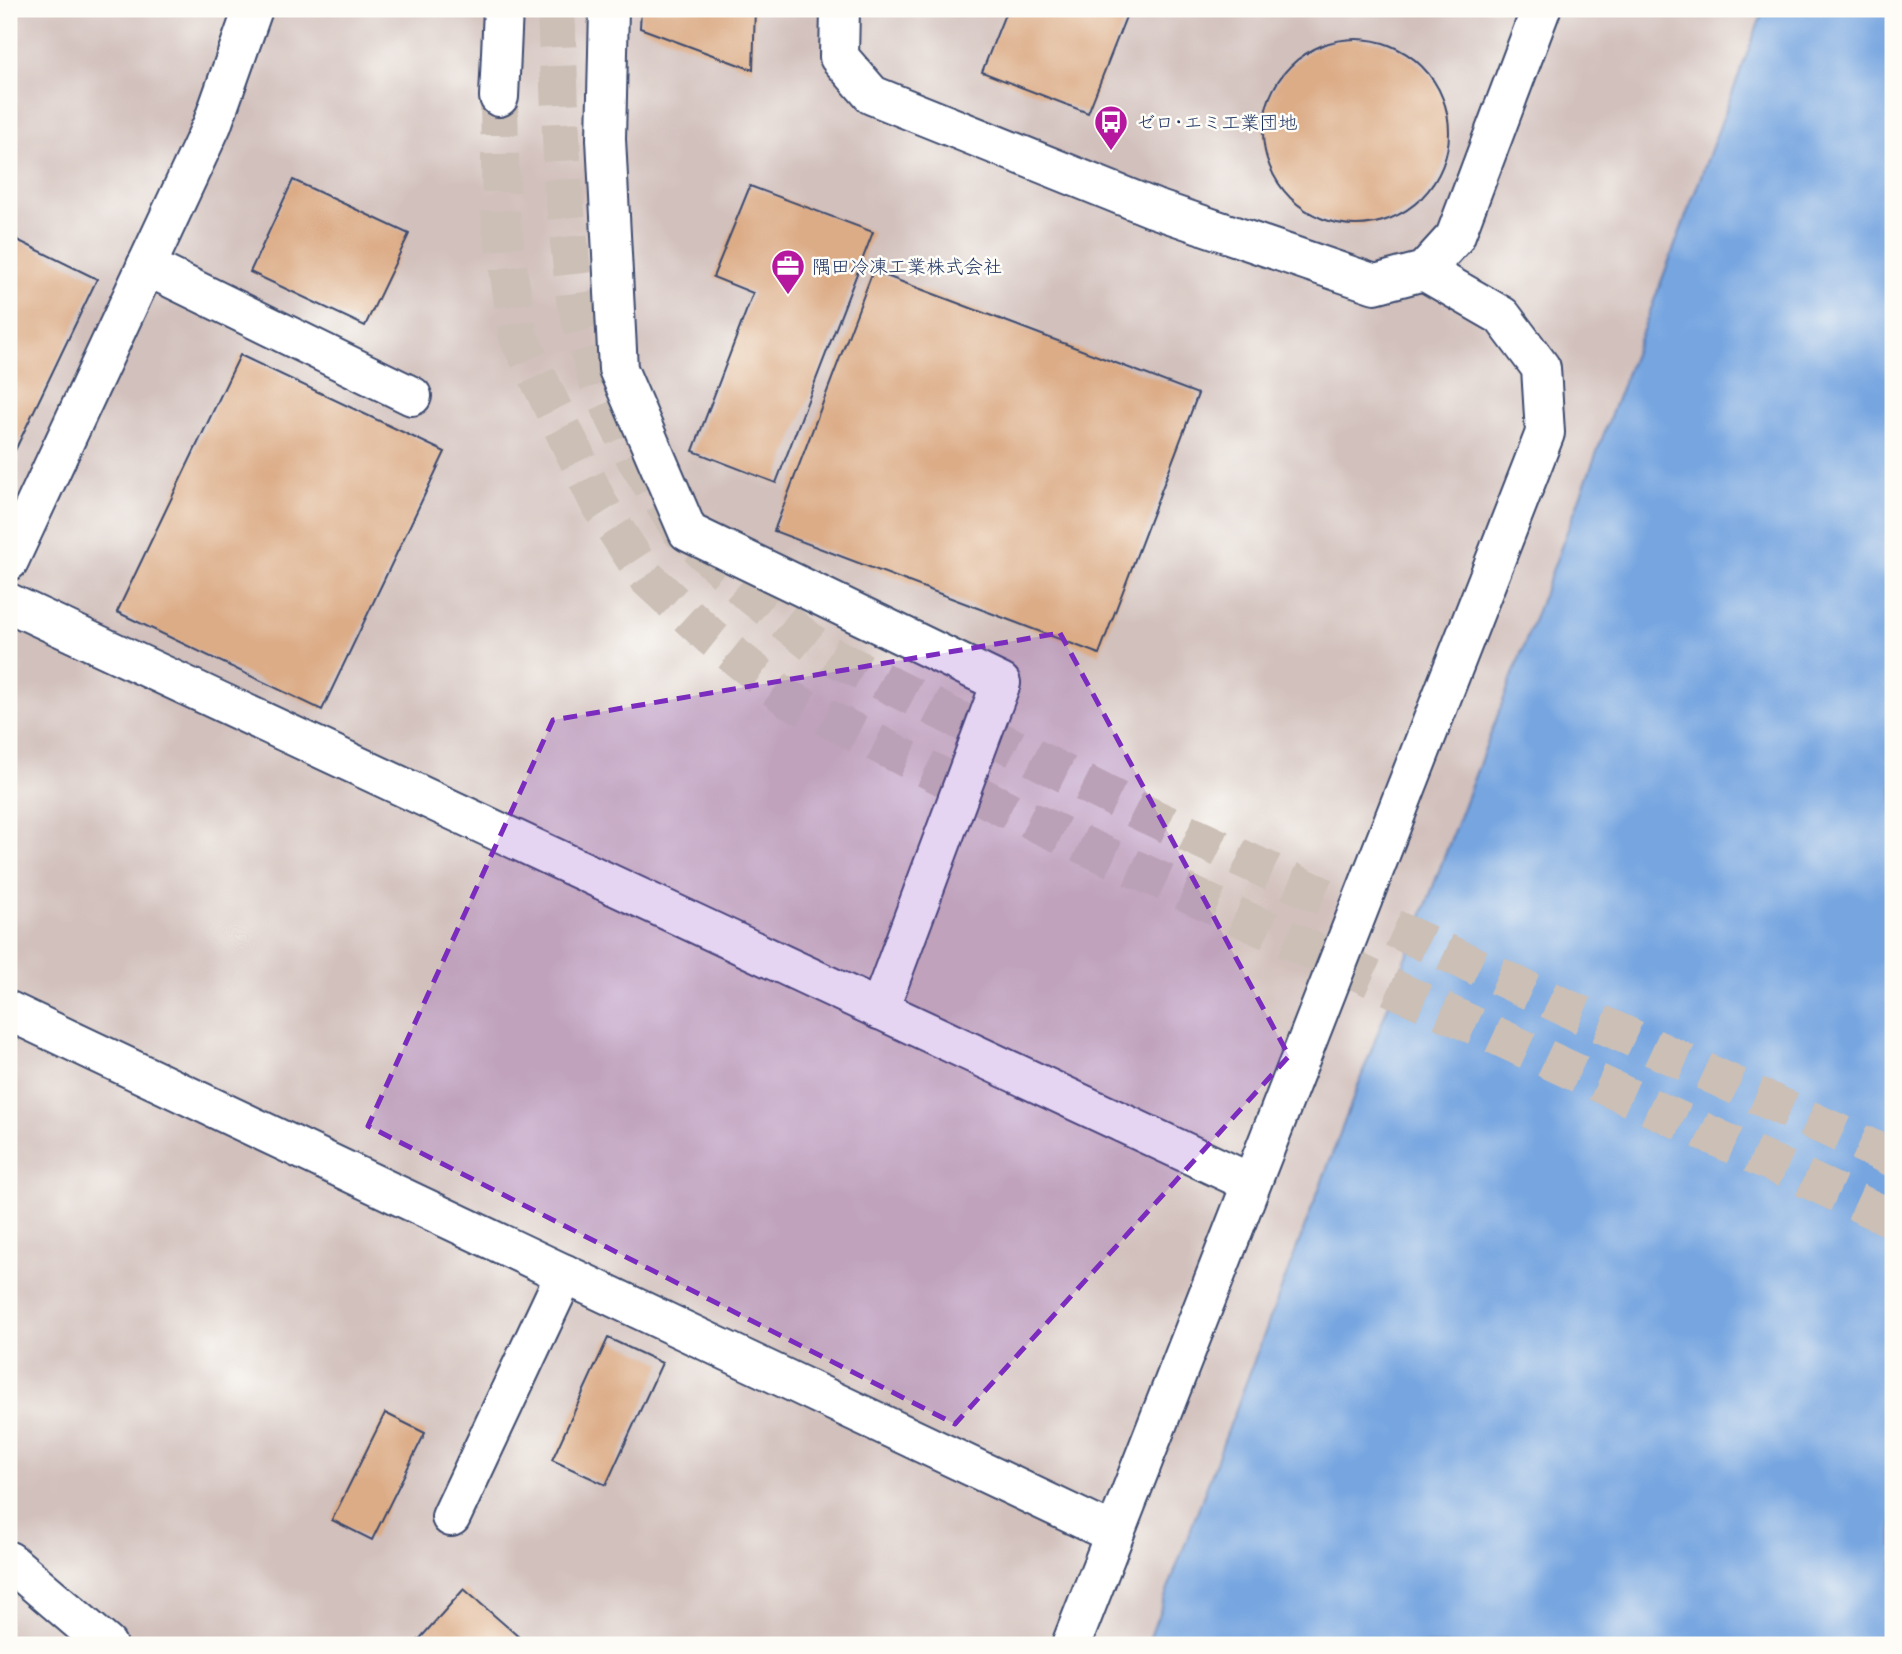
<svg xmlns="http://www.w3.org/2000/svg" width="1902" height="1654" viewBox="0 0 1902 1654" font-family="'Playpen Sans','Klee One',sans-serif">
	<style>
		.industrial { fill: #d1c0bc }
		.water { fill: #76a5e0; stroke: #486a9f; stroke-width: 2 }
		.building { fill: #dcac86 }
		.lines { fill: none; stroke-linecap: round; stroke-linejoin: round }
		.minor-tunnel { stroke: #cbbfb6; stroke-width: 38; stroke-dasharray: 38 19; stroke-linecap: butt }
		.minor-casing { stroke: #3c4a6e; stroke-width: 42 }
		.minor { stroke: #fff; stroke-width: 38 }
		.marked { fill: #7b2cbf; fill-opacity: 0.2; stroke: #7b2cbf; stroke-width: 5; stroke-dasharray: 14 9; stroke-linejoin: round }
		.labels { text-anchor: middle; stroke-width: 5; stroke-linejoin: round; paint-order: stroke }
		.poi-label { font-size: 19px; fill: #1b2f5e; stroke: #fdfcf7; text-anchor: start }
	</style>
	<rect width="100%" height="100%" fill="#fdfcf7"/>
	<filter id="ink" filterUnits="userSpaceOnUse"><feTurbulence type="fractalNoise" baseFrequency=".0143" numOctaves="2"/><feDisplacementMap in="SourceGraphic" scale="14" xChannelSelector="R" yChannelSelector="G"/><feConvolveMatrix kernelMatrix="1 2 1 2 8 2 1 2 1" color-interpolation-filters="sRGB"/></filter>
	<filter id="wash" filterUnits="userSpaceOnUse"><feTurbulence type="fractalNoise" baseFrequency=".00686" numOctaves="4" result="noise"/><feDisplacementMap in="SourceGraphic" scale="28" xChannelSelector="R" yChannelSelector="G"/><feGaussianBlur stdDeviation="1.57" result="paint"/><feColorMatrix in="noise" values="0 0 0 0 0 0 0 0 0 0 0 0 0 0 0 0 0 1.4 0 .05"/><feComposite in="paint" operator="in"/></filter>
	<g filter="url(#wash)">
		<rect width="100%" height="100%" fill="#f7e3cc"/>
		<polygon class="industrial" points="9,9 1764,9 1147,1645 9,1645"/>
		<polygon class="water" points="1764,9 1893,9 1893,1645 1147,1645"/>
		<g id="blocks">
			<g class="building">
				<polygon points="641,9 755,9 753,70 640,28"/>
				<polygon points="1007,9 1129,9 1088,113 982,72"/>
				<circle cx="1356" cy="132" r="93"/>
				<polygon points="293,180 409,234 365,326 250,272"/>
				<polygon points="750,186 873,232 776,483 693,451 753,293 713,277"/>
				<polygon points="9,236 97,279 9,463"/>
				<polygon points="873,271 1198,394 1099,654 774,531"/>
				<polygon points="240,355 445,452 322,710 117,612"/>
				<polygon points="608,1338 662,1363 606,1485 552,1460"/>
				<polygon points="385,1413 425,1433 372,1540 332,1520"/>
				<polygon points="464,1589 528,1645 418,1645 416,1643"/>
				<polygon points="30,1642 38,1645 9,1645 14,1643"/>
			</g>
		</g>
	</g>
	<g filter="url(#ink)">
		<use href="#blocks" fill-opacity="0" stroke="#3c4a6e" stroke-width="2"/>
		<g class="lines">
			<g class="minor-tunnel">
				<polyline points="556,9 563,185 575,298 600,388 635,458 681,531 746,591 822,651 1145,814 1893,1158"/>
				<polyline points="499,97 501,220 518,336 600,506 647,578 712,638 787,698 1016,814 1893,1219"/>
			</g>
			<g class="minor-casing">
				<g id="minor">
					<polyline points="609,9 606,139 618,369 688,532 1001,683 879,1010"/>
					<polyline points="840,9 839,57 872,95 1153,208 1375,284 1424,271 1455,237 1541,9"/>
					<polyline points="499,97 503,9"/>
					<polyline points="146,266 412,396"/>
					<polyline points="9,561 212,125 253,9"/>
					<polyline points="9,603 1251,1183"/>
					<polyline points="9,1011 1114,1534"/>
					<polyline points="451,1517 565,1274"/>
					<polyline points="9,1561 107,1645"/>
					<polyline points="1071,1645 1545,433 1541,368 1502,316 1424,271"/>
				</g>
			</g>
			<use href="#minor" class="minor"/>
		</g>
	</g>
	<path class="marked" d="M1060,633L1289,1056L955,1424L368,1126L553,720Z"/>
	<defs>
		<g id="bus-pin" transform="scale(1.75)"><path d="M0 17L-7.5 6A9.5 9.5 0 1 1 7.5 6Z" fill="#b5179e" stroke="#fdfcf7"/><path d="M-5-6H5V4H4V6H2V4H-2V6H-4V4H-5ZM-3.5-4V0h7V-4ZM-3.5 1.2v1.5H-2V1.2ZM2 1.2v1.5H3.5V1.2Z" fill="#fff"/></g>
		<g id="office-pin" transform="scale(1.75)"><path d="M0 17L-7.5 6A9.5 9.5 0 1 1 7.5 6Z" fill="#b5179e" stroke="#fdfcf7"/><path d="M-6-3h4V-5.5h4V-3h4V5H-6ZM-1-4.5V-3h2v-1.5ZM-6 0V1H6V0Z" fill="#fff"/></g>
	</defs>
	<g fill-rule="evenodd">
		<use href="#bus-pin" x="1111" y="122"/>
		<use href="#office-pin" x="788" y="266"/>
	</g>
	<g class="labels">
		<g class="poi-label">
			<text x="1136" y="129">ゼロ･エミ工業団地</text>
			<text x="812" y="273">隅田冷凍工業株式会社</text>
		</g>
	</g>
	<rect width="1902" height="1654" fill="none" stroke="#fdfcf7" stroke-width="35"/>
</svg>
